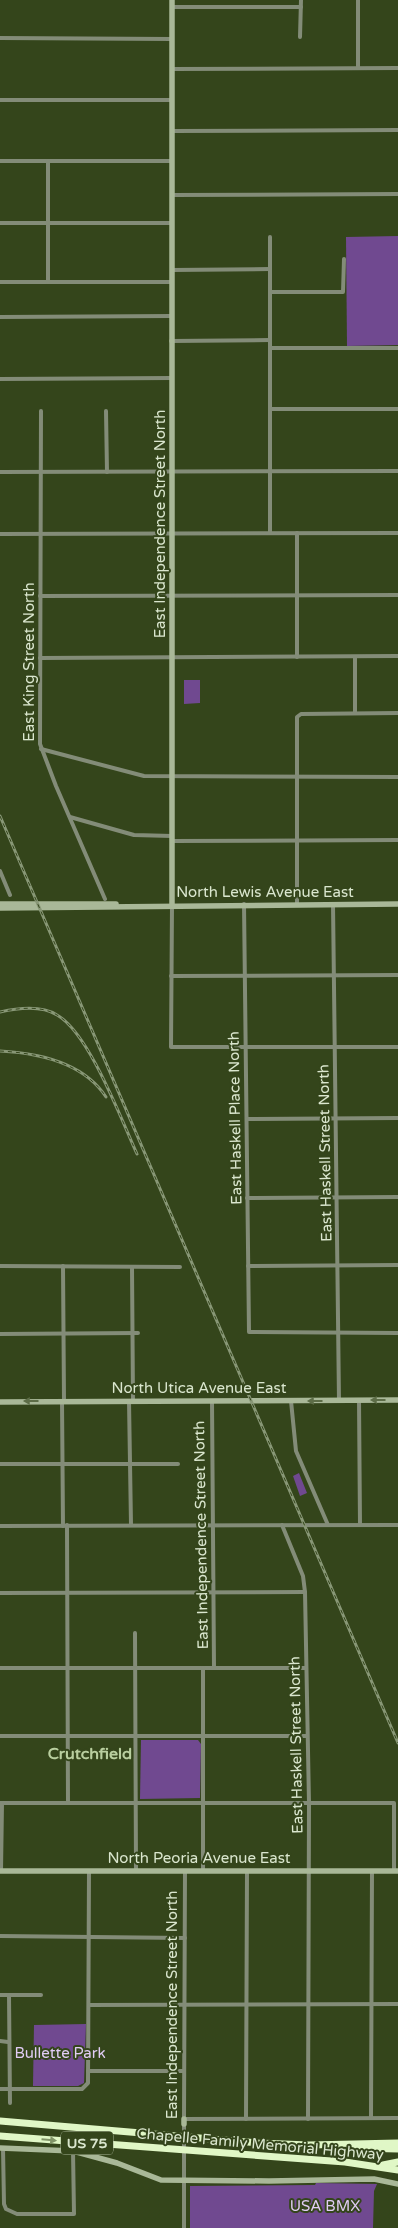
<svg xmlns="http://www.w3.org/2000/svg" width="398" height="2228" viewBox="0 0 398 2228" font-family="'Varela Round',sans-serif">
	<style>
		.green { fill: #704990 }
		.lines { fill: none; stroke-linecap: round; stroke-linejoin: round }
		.street { stroke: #838c78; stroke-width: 4 }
		.secondary { stroke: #a9b898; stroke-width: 5.5 }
		.highway { stroke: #e0f7c6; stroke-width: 7 }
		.rail-casing { stroke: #889776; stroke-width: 3 }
		.rail { stroke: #34451b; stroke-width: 1; stroke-dasharray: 4; stroke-linecap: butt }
		.oneway { fill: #5d6d47 }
		.oneway2 { fill: #819568 }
		.labels { text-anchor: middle; stroke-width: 4; stroke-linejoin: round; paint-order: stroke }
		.shield { fill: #34451b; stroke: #a8b698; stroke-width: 1 }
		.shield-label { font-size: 14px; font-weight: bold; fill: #dae6ce }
		.street-label { font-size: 15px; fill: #dae6ce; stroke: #34451b }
		.park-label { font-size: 15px; fill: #e1ccf5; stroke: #34451b }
		.neighbourhood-label { font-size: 16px; font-weight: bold; fill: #b9cf9f; stroke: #34451b }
	</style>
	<rect width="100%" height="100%" fill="#34451b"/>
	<g class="green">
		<polygon points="398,236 398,345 347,346 346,237"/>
		<polygon points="184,680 200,680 200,703 184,704"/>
		<polygon points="299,1473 307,1493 300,1496 293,1476"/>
		<polygon points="141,1740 198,1740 201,1744 200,1798 140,1799"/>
		<polygon points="86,2024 84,2083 78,2086 33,2086 34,2025"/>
		<polygon points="316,2183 377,2184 374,2191 373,2228 190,2228 190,2186 315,2185"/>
	</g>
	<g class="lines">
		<g class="street">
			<polyline points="172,7 301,7"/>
			<polyline points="300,37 301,0"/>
			<polyline points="0,38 172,39"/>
			<polyline points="358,68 358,0"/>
			<polyline points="172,69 398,68"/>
			<polyline points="0,100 172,100"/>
			<polyline points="172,131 398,130"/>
			<polyline points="0,161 172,161"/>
			<polyline points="172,195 398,194"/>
			<polyline points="0,223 172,223"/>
			<polyline points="172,270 270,269"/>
			<polyline points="0,282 172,282"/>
			<polyline points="48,282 48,161"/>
			<polyline points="270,292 343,292 344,259"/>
			<polyline points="0,317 172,316"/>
			<polyline points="171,341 270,340"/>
			<polyline points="270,348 398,348"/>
			<polyline points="0,379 172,378"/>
			<polyline points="270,409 398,409"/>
			<polyline points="41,411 40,744 56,786 105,899"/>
			<polyline points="106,411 107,472"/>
			<polyline points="0,472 398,471"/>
			<polyline points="270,533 270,237"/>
			<polyline points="0,534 398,533"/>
			<polyline points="40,596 398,595"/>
			<polyline points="297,657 297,533"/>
			<polyline points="355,657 355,713"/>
			<polyline points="40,658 398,656"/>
			<polyline points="41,749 144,776 398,777"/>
			<polyline points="70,817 134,835 172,836"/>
			<polyline points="172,841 398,840"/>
			<polyline points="0,871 10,895"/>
			<polyline points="244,904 249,1332 398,1333"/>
			<polyline points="297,904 297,717 301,714 398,713"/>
			<polyline points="333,904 339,1401"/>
			<polyline points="172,905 171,1047 398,1047"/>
			<polyline points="171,976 398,975"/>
			<polyline points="247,1119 398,1118"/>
			<polyline points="247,1198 398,1197"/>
			<polyline points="0,1266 180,1267"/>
			<polyline points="63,1266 64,1401"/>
			<polyline points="248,1266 398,1265"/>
			<polyline points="132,1267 133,1401"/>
			<polyline points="0,1334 138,1333"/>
			<polyline points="359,1400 360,1525"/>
			<polyline points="62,1401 63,1526"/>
			<polyline points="129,1401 131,1525"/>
			<polyline points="212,1401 214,1668"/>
			<polyline points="291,1401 296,1451 328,1525"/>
			<polyline points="0,1464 178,1464"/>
			<polyline points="67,1525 68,1803"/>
			<polyline points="282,1525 303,1576 305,1592 309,1803 308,2119"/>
			<polyline points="0,1526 398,1525"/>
			<polyline points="0,1593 305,1592"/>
			<polyline points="135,1633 136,1871"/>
			<polyline points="0,1668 306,1668"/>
			<polyline points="0,1736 307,1736"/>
			<polyline points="0,1803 394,1803 394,1871"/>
			<polyline points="1,1871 2,1803"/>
			<polyline points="185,1871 184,2119 398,2118"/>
			<polyline points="203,1871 203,1668"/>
			<polyline points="0,1936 185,1938"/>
			<polyline points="0,1995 41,1995"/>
			<polyline points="9,1995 10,2103"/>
			<polyline points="89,2005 398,2004"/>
			<polyline points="0,2041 8,2042"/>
			<polyline points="88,2071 184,2071"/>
			<polyline points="0,2089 82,2089 88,2083 89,1871"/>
			<polyline points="371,2118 372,1871"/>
			<polyline points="246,2119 247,1871"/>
			<polyline points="3,2148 4,2204 6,2209 17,2214 74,2214 73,2151"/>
			<polyline points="184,2228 184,2124"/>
		</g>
		<g class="secondary">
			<polyline points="0,904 116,904"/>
			<polyline points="172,905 172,0"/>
			<polyline points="0,908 398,904"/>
			<polyline points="0,1402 398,1400"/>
			<polyline points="0,1871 398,1871"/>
			<polyline points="184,2124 184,2119"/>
			<polyline points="0,2148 73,2151 117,2163 161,2180 269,2181 374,2179 398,2184"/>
		</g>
		<g class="highway">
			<polyline points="0,2121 258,2143 309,2145 398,2143"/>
			<polyline points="0,2136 345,2162 398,2170"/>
			<polyline points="356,2148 398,2149"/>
			<polyline points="383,2165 398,2162"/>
		</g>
		<g class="rail-casing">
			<g id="rail">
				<polyline points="0,816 398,1743"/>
				<path d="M0,1012C18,1008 41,1005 57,1015C89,1033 121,1119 137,1154"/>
				<path d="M0,1051C38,1053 84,1063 106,1097"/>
			</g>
		</g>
		<use href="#rail" class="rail"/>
	</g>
	<defs><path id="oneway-solid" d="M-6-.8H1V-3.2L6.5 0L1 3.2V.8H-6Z" transform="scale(1.25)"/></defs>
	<g class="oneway">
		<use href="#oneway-solid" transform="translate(378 1400) rotate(180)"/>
		<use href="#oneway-solid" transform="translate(31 1401) rotate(180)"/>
		<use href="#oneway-solid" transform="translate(315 1401) rotate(-180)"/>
	</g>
	<use class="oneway2" href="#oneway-solid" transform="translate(49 2140) rotate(5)"/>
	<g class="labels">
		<rect class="shield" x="61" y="2131.5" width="52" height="23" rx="4"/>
		<g class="shield-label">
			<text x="87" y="2148">US 75</text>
		</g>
		<g class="street-label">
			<text transform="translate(160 524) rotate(-90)" y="5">East Independence Street North</text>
			<text transform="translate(29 662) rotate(-90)" y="5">East King Street North</text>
			<text x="265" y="897">North Lewis Avenue East</text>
			<text transform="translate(235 1118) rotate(-91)" y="5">East Haskell Place North</text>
			<text transform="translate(325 1153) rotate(-91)" y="5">East Haskell Street North</text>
			<text x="199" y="1393">North Utica Avenue East</text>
			<text transform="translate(201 1535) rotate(-91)" y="5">East Independence Street North</text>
			<text transform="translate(296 1745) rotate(-91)" y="5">East Haskell Street North</text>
			<text x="199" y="1863">North Peoria Avenue East</text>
			<text transform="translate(172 2005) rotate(-90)" y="5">East Independence Street North</text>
			<text transform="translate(260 2144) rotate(5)" y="5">Chapelle Family Memorial Highway</text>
		</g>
		<g class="park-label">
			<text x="60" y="2058">Bullette Park</text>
			<text x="325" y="2211">USA BMX</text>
		</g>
		<g class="neighbourhood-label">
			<text x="90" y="1759">Crutchfield</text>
		</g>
	</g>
</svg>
